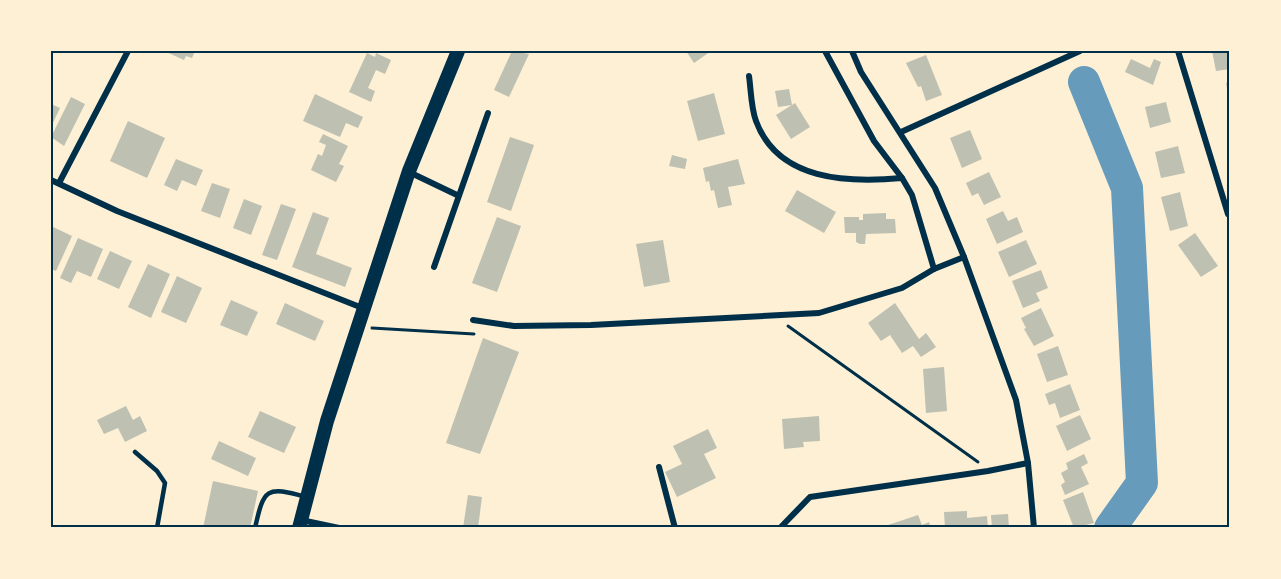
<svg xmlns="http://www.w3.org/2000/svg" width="1281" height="579" viewBox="0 0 1281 579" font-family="'Exo 2',sans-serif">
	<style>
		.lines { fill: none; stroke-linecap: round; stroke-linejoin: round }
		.river { stroke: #669bbc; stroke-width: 32 }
		.building { fill: #bec0b2 }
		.path { stroke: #003049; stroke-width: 3 }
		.service { stroke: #003049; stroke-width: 4.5 }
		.minor { stroke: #003049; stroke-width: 6 }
		.primary { stroke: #003049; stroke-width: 14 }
		.neatline { fill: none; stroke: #003049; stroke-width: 2 }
	</style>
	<rect width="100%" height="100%" fill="#fdf0d5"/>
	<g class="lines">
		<polyline class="river" points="1084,82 1127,188 1142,483 1110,528"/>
	</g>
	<g class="building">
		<polygon points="164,51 195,51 192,58 186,56 184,60"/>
		<polygon points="512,51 529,54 509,97 494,90"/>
		<polygon points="686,51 711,51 694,63"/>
		<polygon points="1212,51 1230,51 1230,69 1216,71"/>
		<polygon points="367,53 375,57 376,53 391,60 385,74 376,70 368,88 375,91 371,102 349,92"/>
		<polygon points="926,55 942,95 926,101 921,86 918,87 906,63"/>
		<polygon points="1131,59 1150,68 1154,59 1161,62 1153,85 1125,72"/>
		<polygon points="1230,82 1230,99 1229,99 1226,83"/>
		<polygon points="789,89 792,105 778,107 775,91"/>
		<polygon points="714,93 725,134 698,141 687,101"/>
		<polygon points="315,94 363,117 358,128 346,123 340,137 303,121"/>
		<polygon points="71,97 85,104 64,146 51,137"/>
		<polygon points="1166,102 1171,122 1150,128 1145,107"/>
		<polygon points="795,103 810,127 791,139 776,115"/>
		<polygon points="51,104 60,108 51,127"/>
		<polygon points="128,121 165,138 147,178 110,161"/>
		<polygon points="970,130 982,159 962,168 950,138"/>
		<polygon points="323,134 348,146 339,164 344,166 336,182 311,170 318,154 322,156 326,145 319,142"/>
		<polygon points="510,137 534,145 511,211 487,202"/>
		<polygon points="1178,146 1185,173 1161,178 1155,152"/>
		<polygon points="672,155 687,159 685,169 669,166"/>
		<polygon points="176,159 203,170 196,186 182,180 177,191 164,185"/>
		<polygon points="738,159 745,184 728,187 732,205 718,208 714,190 711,191 709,181 706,182 703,168"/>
		<polygon points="989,172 1001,197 984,205 978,193 972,196 966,183"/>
		<polygon points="212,183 230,189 220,218 201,211"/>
		<polygon points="797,190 836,212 824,233 785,211"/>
		<polygon points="1180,192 1188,226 1170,231 1161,197"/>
		<polygon points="244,199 262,206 251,235 233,228"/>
		<polygon points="281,204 296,209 277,260 262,255"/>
		<polygon points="1003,211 1008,221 1017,217 1023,232 997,244 986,219"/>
		<polygon points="313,212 329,218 316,254 352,268 345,287 292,267"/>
		<polygon points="886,213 886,219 895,219 896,233 866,234 865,244 860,244 856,242 856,233 845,233 844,217 859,217 859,220 863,220 863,214"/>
		<polygon points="497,217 521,226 497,292 472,283"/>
		<polygon points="51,226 72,236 56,271 51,269"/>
		<polygon points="1195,233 1218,266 1201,277 1178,245"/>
		<polygon points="78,238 103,249 91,277 77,271 71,283 60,278"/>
		<polygon points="663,240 670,282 644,287 636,244"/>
		<polygon points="1026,240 1037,264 1009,277 998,252"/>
		<polygon points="110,251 132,261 119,289 97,279"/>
		<polygon points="148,264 170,274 151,318 128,307"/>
		<polygon points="1041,270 1048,288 1036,293 1040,301 1023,308 1012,281"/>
		<polygon points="177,276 202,288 186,323 161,312"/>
		<polygon points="231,300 258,312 247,336 220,325"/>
		<polygon points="285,303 324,321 315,341 276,324"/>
		<polygon points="895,303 919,339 926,333 936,347 921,357 913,346 902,353 890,335 881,341 868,323"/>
		<polygon points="1041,308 1054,336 1034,346 1024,329 1026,328 1021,318"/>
		<polygon points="483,338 519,352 480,454 446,443"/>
		<polygon points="1058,346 1068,375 1047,382 1037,354"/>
		<polygon points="944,367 947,411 926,413 923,369"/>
		<polygon points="1070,384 1080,410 1060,418 1055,403 1049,405 1045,394"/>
		<polygon points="126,406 133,420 140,416 147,431 125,442 118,428 104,434 97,420"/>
		<polygon points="260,411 296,427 284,453 248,437"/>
		<polygon points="1080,415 1091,439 1067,451 1056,426"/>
		<polygon points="819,416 820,441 803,442 804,447 784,449 782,419"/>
		<polygon points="708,429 717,448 704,454 716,478 677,497 665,472 682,464 673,446"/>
		<polygon points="219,441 256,458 248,476 211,459"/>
		<polygon points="1084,454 1088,463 1081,467 1089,484 1065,495 1061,485 1065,482 1061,473 1068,469 1066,463"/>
		<polygon points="213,481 258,491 250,528 203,528"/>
		<polygon points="1083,492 1094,523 1074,528 1063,500"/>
		<polygon points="468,495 482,497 478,528 463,528"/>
		<polygon points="967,511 967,518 987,516 988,528 945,528 944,512"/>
		<polygon points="1008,514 1009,528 992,528 991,515"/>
		<polygon points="918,515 922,525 929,522 931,528 885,528 885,526"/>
	</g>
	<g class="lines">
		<g class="path">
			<polyline points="788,326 978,462"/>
			<polyline points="372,328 474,334"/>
		</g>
		<g class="service">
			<polyline points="135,452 157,471 165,483 157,528"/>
			<path d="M255,528C264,488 266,486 306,497"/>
		</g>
		<g class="minor">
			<polyline points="825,51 874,141 902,178"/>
			<polyline points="852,51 861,72 935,188 964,257 1016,400 1028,463 1034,528"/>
			<polyline points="1178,51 1228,214"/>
			<path d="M749,76C751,90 751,108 756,121C778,181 848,183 902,178L912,195L934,269"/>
			<polyline points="901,132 1080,51"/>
			<polyline points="409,172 457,195"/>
			<polyline points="51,180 117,211 365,309"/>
			<polyline points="59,183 128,51"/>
			<polyline points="434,267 488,113"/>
			<polyline points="473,320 514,326 591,325 819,313 902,288 934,269 964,257"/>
			<polyline points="659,467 675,528"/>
			<polyline points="301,520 339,528"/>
			<polyline points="780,528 810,497 988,471 1028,463"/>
		</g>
		<polyline class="primary" points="299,528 327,421 409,171 458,51"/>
	</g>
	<rect width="1281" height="579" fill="none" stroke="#fdf0d5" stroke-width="105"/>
	<rect x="52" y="52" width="1176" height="474" class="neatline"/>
</svg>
